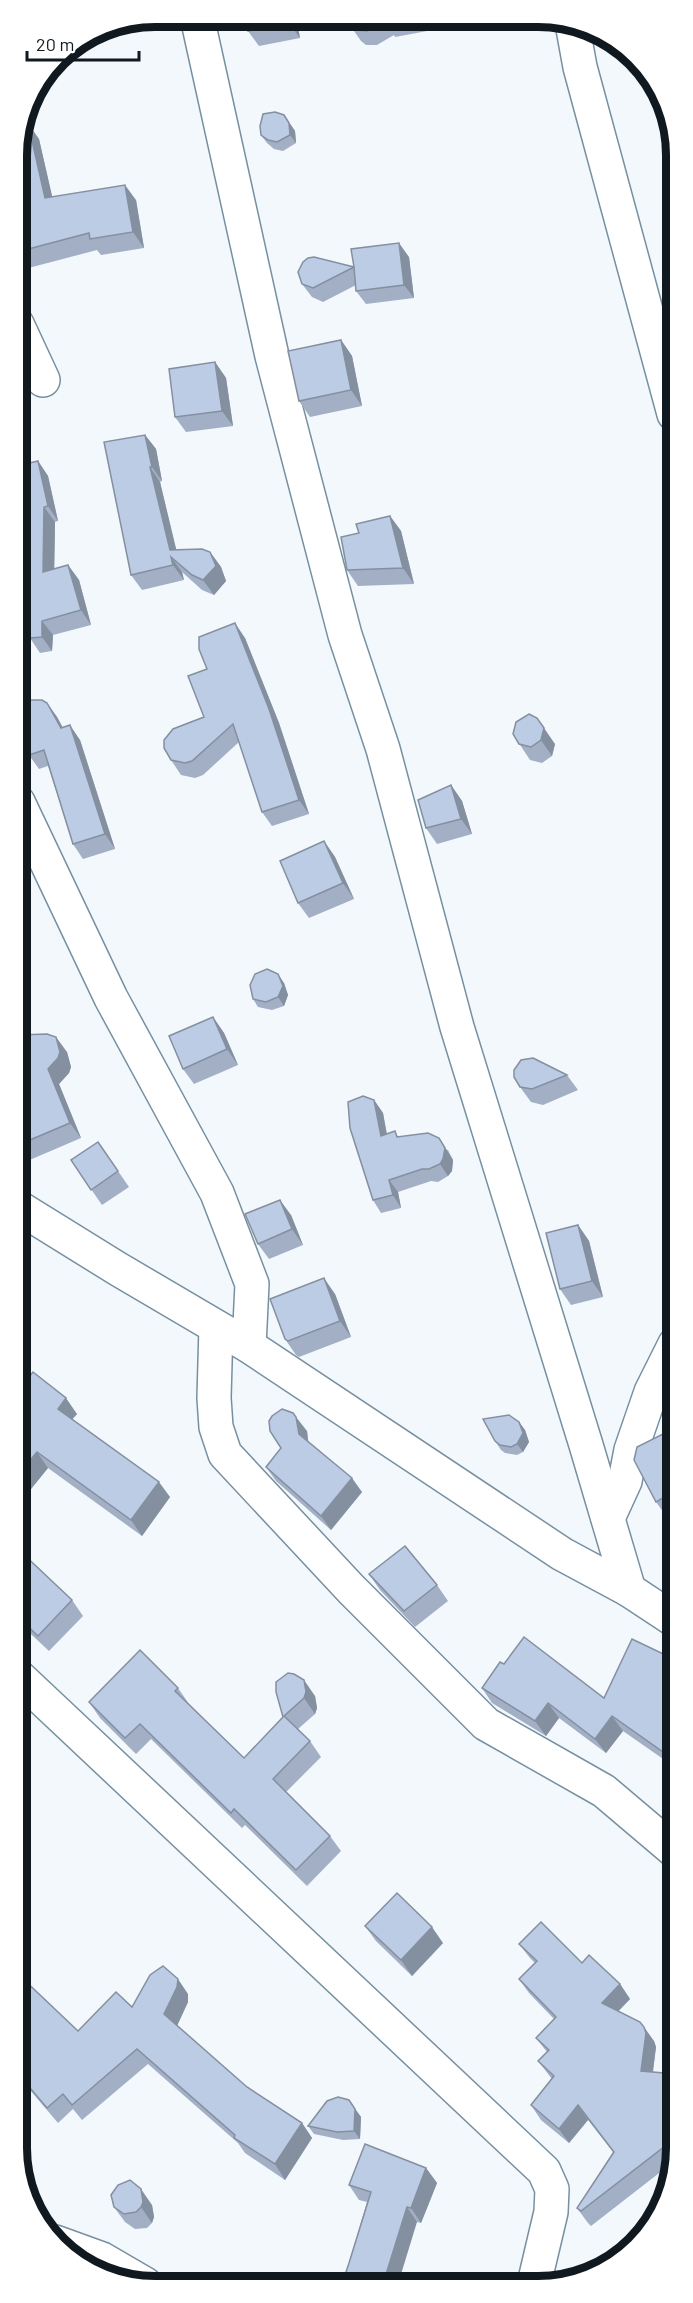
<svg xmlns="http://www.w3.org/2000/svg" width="693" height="2303" viewBox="0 0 693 2303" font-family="Barlow,sans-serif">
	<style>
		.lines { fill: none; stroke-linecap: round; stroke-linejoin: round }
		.street-casing { stroke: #7690a1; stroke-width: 36 }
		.street { stroke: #fff; stroke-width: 33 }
		.wall { fill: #a2afc5 }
		.shaded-wall { fill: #848fa0 }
		.building { fill: #bccce5; stroke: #848fa0; stroke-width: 1.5 }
		.rim { fill: none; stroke: #0f191f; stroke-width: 8 }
	</style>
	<rect width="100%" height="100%" fill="#f3f8fc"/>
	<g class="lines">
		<g class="street-casing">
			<g id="street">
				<polyline points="197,17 272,356 345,635 383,749 457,1027 586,1445 629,1590"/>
				<polyline points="572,23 580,67 674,414"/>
				<polyline points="17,324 43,380"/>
				<polyline points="18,802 111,998 217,1193 252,1284 249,1346"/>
				<polyline points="18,1207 118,1269 249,1346 562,1554 629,1590 676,1621"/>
				<polyline points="216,1327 214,1398 216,1427 225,1454 351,1589 486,1724 604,1791 676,1852"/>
				<polyline points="608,1518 625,1481 631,1450 651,1392 675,1344"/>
				<polyline points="19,1677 544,2171 552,2189 551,2212 534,2284"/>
				<polyline points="55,2242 102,2259 145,2284"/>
			</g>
		</g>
		<use href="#street" class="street"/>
	</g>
	<g class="wall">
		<polygon points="296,17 300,38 259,46 248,31"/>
		<polygon points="345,18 436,18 438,29 395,37 394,35 377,45 366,45 361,41"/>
		<polygon points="284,115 295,131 296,143 283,151 274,149 267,143 261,135"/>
		<polygon points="39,139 52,197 136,200 144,248 101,255 97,250 17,271 17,146"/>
		<polygon points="409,257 414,298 366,304 356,291 356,285 323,302 312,297 302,284 354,267"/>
		<polygon points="341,340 352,356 362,406 310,417 299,401"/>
		<polygon points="215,362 226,378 233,426 186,432 175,417"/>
		<polygon points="145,435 156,449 162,481 160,482 176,550 210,552 221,567 226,581 214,595 202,590 182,572 184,580 142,590 131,575"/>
		<polygon points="38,461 48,476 58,521 55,522 54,569 68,565 79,580 91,625 53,635 52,651 40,653 30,638"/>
		<polygon points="390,516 401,531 414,584 358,586 347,570 359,533"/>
		<polygon points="245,638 279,723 309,814 272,826 262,812 239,742 203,775 195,778 181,775 171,760 204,717 207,669"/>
		<polygon points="47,703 57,717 63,728 80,740 115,849 83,859 73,844 48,766 39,769 29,755"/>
		<polygon points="516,722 555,744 552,756 542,763 530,760 513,734"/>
		<polygon points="451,785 462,801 472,834 437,844 426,828"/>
		<polygon points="324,841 335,857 354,899 309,918 298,903"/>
		<polygon points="284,983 288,995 284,1006 272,1010 258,1007 253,999"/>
		<polygon points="213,1017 224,1033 238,1065 194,1084 183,1069"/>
		<polygon points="18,1032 19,1035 67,1052 71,1067 69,1073 59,1084 81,1138 18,1165"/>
		<polygon points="567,1075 578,1090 543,1105 531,1102 520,1087"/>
		<polygon points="374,1100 383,1113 387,1134 399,1136 448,1150 453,1160 452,1171 448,1176 438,1182 431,1181 398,1192 401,1208 381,1213 373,1200"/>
		<polygon points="98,1142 129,1187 102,1205 71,1160"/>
		<polygon points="291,1215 303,1245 269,1259 258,1244"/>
		<polygon points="578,1225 589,1241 603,1297 571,1305 560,1289"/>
		<polygon points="335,1294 351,1337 299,1357 296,1355 285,1339"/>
		<polygon points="18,1385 21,1387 77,1414 72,1419 170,1497 142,1536 48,1468 18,1505"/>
		<polygon points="519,1422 525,1430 529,1442 523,1452 517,1455 505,1453 501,1450 495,1441"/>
		<polygon points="307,1431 308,1441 362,1492 331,1530 276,1481 266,1467"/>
		<polygon points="663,1434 675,1453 675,1513 667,1517 656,1502"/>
		<polygon points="18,1549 72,1600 83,1616 49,1651 18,1622"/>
		<polygon points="369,1574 437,1585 448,1601 415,1627 380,1590"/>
		<polygon points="676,1660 676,1768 623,1731 606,1753 559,1718 546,1736 492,1703 482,1688 504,1664 604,1698"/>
		<polygon points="178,1688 189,1704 244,1758 283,1717 276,1692 315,1696 317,1708 315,1714 298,1729 310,1741 321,1757 286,1792 330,1836 341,1851 307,1886 245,1825 242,1828 151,1739 136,1754 100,1718 89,1702"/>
		<polygon points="365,1926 443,1943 412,1976 376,1941"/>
		<polygon points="519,1944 582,1963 620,1984 630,1999 618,2011 654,2041 656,2047 653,2072 672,2163 591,2226 588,2223 577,2208 613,2152 588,2120 569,2143 541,2120 531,2105 552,2079 538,2061 547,2052 536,2038 554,2019 529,1993 519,1979 535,1963 530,1958"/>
		<polygon points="19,1975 78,2031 132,2007 188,1994 188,2002 177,2026 247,2087 302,2123 312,2138 285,2180 245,2153 238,2143 148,2064 82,2120 73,2109 58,2123 19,2077"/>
		<polygon points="349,2100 361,2117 360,2139 343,2140 314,2134 308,2126"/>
		<polygon points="426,2168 437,2183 421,2223 417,2222 349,2263 367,2202 359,2200 349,2185"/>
		<polygon points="152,2205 154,2217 152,2223 147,2228 135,2229 125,2222 114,2207"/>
	</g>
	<g class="shaded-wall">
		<polygon points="288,17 296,17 300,38 289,23"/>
		<polygon points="431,18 436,18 438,29"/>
		<polygon points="284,115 295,131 296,143 290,135"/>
		<polygon points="28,123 39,139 56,213 45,198"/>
		<polygon points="125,185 136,200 144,248 133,232"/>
		<polygon points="399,243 409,257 414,298 404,285"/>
		<polygon points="341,340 352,356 362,406 351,390"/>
		<polygon points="215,362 226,378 233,426 222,411"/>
		<polygon points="145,435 156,449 162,481 152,467"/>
		<polygon points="38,461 48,476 58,521 48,506"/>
		<polygon points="150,467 160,482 180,565 170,550"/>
		<polygon points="44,507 55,522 54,587 43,572"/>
		<polygon points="390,516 401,531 414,584 403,568"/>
		<polygon points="210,552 221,567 226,581 214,595 203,580"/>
		<polygon points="171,557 182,572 184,580 173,565"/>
		<polygon points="68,565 79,580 91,625 81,610"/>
		<polygon points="42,621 53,635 52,651 42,637"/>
		<polygon points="235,623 245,638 279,723 309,814 299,800"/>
		<polygon points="47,703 57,717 71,743 61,728"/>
		<polygon points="70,725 80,740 115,849 105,834"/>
		<polygon points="544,728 555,744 552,756 541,740"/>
		<polygon points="451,785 462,801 472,834 461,819"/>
		<polygon points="324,841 335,857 354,899 343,883"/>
		<polygon points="278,974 284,983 288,995 284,1006 278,997"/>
		<polygon points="213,1017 224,1033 238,1065 227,1049"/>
		<polygon points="56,1037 67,1052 71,1067 69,1073 59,1084 81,1138 70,1123 48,1069"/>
		<polygon points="374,1100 383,1113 389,1148 381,1136"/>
		<polygon points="439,1138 453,1160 452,1171 448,1176 440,1164"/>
		<polygon points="389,1180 398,1192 401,1208 393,1195"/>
		<polygon points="280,1200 291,1215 303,1245 292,1229"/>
		<polygon points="578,1225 589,1241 603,1297 592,1281"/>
		<polygon points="324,1278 335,1294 351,1337 340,1321"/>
		<polygon points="66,1398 77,1414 68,1424 58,1409"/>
		<polygon points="296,1417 307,1431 309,1448 299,1434"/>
		<polygon points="519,1422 525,1430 529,1442 523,1452 517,1444"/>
		<polygon points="663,1434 675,1453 675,1458"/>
		<polygon points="37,1452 48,1468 18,1505 18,1475"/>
		<polygon points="352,1478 362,1492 331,1530 321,1516"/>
		<polygon points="159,1482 170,1497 142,1536 131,1520"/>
		<polygon points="304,1680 315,1696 317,1708 315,1714 304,1698"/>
		<polygon points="548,1703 559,1718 546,1736 535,1721"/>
		<polygon points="612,1716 623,1731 606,1753 595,1739"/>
		<polygon points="432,1927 443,1943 412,1976 401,1960"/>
		<polygon points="19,1932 26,1941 19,1949"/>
		<polygon points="178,1979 188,1994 188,2002 175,2030 164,2014"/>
		<polygon points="620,1984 630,1999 612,2018 602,2003"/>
		<polygon points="644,2027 654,2041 656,2047 651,2085 641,2071"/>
		<polygon points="578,2105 588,2120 569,2143 559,2129"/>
		<polygon points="355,2109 361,2117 360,2139 354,2131"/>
		<polygon points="302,2123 312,2138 285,2180 275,2164"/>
		<polygon points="426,2168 437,2183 421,2223 411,2208"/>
		<polygon points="141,2189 152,2205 154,2217 152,2223 141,2207"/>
		<polygon points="407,2207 417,2222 398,2284 383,2284"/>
	</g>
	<g class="building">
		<polygon points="245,17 288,17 289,23 248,31"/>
		<polygon points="345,18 408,18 385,23 385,20 367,31 356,30 350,27"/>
		<polygon points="275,112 284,115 289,123 290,135 277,142 268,140 261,135 260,126 263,114"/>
		<polygon points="28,123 45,198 125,185 133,232 90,239 89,233 17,252 17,146 22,125"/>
		<polygon points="399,243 404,285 356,291 354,267 313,288 302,284 298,272 303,262 308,258 314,257 354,267 351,249"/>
		<polygon points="341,340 351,390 299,401 288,351"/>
		<polygon points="215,362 222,411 175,417 169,369"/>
		<polygon points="145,435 152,467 150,467 170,550 202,549 210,552 216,566 203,580 192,575 171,557 173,565 131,575 104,442"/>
		<polygon points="38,461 48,506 44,507 43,572 68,565 81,610 42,621 42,637 30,638 17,578 17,466"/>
		<polygon points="390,516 403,568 347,570 341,537 359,533 356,524"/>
		<polygon points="235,623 269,709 299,800 262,812 233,724 192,761 185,763 171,760 164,748 164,740 173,729 204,717 188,676 207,669 199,649 199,637"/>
		<polygon points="27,700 42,700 47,703 61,728 70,725 105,834 73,844 44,750 29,755 20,713 22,707"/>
		<polygon points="529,714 537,718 544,728 541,740 531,747 519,744 513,734 516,722"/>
		<polygon points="451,785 461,819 426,828 418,800"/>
		<polygon points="324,841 343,883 298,903 280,861"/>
		<polygon points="267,969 278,974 283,986 278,997 266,1002 253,999 250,985 255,974"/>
		<polygon points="213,1017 227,1049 183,1069 169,1036"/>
		<polygon points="47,1034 56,1037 60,1052 58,1058 48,1069 70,1123 18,1145 18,1035"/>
		<polygon points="533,1058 567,1075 532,1089 520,1087 514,1077 514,1070 521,1060"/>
		<polygon points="363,1096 374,1100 381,1136 395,1131 397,1137 428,1133 439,1138 445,1148 443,1159 440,1164 429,1169 422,1169 389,1180 393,1195 373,1200 350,1128 348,1102"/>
		<polygon points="98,1142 118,1171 91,1190 71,1160"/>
		<polygon points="280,1200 292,1229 258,1244 245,1214"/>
		<polygon points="578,1225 592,1281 560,1289 546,1233"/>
		<polygon points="324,1278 340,1321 288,1341 285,1339 270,1299"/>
		<polygon points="33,1372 66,1398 58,1409 159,1482 131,1520 37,1452 18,1475 18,1385 21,1387"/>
		<polygon points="282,1409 293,1413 296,1417 299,1434 352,1478 321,1516 266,1467 281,1448 270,1431 269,1421 272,1416"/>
		<polygon points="509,1415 519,1422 523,1433 517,1444 511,1447 500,1445 495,1441 483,1419"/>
		<polygon points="663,1434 675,1458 675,1491 656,1502 634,1460 637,1447"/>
		<polygon points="405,1546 437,1585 404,1611 369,1574"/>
		<polygon points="18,1549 72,1600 38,1636 18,1617"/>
		<polygon points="524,1637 604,1698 632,1639 676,1660 676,1761 612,1716 595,1739 548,1703 535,1721 482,1688 500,1662 504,1664"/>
		<polygon points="140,1650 178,1688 175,1691 244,1758 283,1717 276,1692 276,1682 288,1673 294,1674 304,1680 306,1692 304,1698 284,1716 310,1741 273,1779 330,1836 296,1870 234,1809 231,1813 140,1724 125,1738 89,1702"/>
		<polygon points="397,1893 432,1927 401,1960 365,1926"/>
		<polygon points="541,1922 582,1963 589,1955 620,1984 602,2003 640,2022 644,2027 646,2033 641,2071 676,2074 676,2157 673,2165 664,2147 581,2211 577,2208 614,2152 578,2105 559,2129 531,2105 554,2076 538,2061 549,2050 536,2038 556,2017 519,1979 537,1961 519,1944"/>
		<polygon points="163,1966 178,1979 177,1987 164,2014 247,2087 302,2123 275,2164 234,2138 235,2135 137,2049 72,2105 63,2094 47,2108 19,2075 19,1975 78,2031 116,1992 132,2007 150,1975"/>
		<polygon points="338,2097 349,2100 355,2109 354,2131 337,2132 308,2126 327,2101"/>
		<polygon points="365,2144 426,2168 411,2208 407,2207 383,2284 342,2284 349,2263 371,2192 349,2185"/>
		<polygon points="130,2180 141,2189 143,2202 141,2207 136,2212 124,2214 114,2207 111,2195 118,2185"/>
	</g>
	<path d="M0 0H693V2303H0ZM155 27H538A128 128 0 0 1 666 155V2148A128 128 0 0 1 538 2276H155A128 128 0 0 1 27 2148V155A128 128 0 0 1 155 27Z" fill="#fff" fill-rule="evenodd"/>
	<path class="rim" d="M155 27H538A128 128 0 0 1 666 155V2148A128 128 0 0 1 538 2276H155A128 128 0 0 1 27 2148V155A128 128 0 0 1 155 27Z"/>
	<path d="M27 51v9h112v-9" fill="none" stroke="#0f191f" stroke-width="3"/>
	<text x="36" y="51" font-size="18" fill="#0f191f" stroke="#ffffff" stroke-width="4.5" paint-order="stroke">20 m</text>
</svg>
